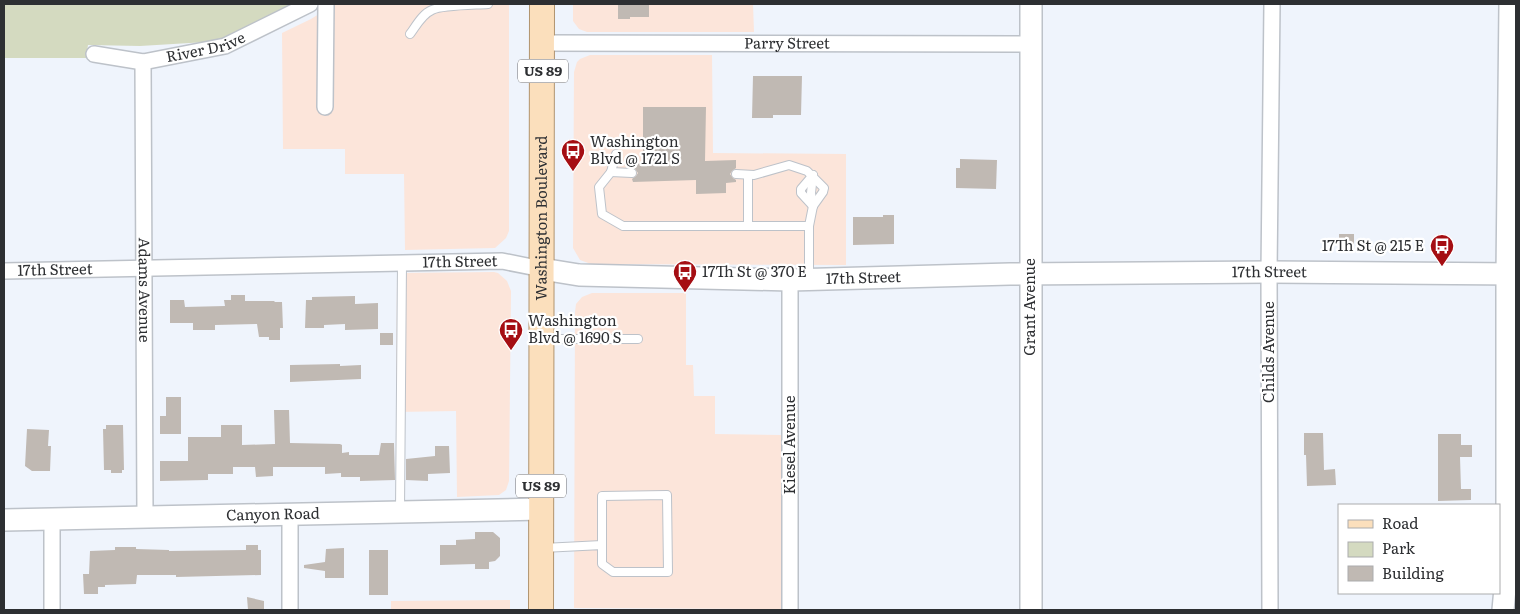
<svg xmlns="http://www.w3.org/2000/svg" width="1520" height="614" viewBox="0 0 1520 614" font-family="Literata,serif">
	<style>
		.commercial { fill: #fce5da }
		.green { fill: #d4dac0 }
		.building { fill: #c0b9b3 }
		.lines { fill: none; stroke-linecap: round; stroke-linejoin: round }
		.lane-casing { stroke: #bdc2c9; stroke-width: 10 }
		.street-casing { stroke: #bdc2c9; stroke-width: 18 }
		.secondary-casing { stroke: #bdc2c9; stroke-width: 24 }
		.primary-casing { stroke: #b1946f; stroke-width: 26 }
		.lane { stroke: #fff; stroke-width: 8 }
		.street { stroke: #fff; stroke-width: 15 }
		.secondary { stroke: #fff; stroke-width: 21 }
		.primary { stroke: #fbdfbc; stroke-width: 24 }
		.labels { text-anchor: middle; stroke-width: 4.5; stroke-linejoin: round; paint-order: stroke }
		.shield { fill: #fff; stroke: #6c6d70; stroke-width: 1 }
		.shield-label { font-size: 14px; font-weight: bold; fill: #2d2f32 }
		.street-label { font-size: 15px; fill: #2d2f32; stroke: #fff }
		.poi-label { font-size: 15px; fill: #2d2f32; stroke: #fff; text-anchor: start }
	</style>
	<rect width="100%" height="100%" fill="#eff4fc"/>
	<g class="commercial">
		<polygon points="335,4 509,4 509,231 506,238 495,248 405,250 404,174 345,174 345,149 283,149 282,33 311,19"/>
		<polygon points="573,4 753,4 754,32 587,32 579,29 573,21"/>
		<polygon points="590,55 712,55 713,153 846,154 846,265 591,264 580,260 573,248 574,72 577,62 580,59"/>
		<polygon points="494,272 498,273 507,281 511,291 509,481 506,490 499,495 457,497 456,411 396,412 397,273"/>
		<polygon points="592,293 686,293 686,365 693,365 694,396 715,396 715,434 781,435 781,609 574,608 575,312 576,304 582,297"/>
		<polygon points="510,600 510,610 340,610 391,609 391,601"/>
	</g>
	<polygon class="green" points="4,4 292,4 223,41 140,46 88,45 86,58 4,58"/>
	<g class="building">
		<polygon points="618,4 649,4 649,17 630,17 630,19 618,19"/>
		<polygon points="753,76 802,76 801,115 773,115 773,118 752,118"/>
		<polygon points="643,107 706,107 705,161 736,160 736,168 732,171 730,174 733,178 736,180 736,182 726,183 726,193 696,194 696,180 633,182 632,179 636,176 638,173 635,169 632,167 632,164 643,163"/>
		<polygon points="960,159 997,160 996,189 956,188 956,168 960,168"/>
		<polygon points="883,215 894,215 894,244 853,245 853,217 883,217"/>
		<rect x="1339" y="234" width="15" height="16"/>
		<polygon points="231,295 245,295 245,301 274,301 275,302 282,302 283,328 280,328 280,340 269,340 269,337 259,337 257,324 215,325 215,330 193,330 193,323 170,323 170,300 184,300 185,307 225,306 224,300 231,300"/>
		<polygon points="355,296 355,304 378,303 378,329 345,330 345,324 324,325 324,328 305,328 306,300 312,300 312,297"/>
		<rect x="380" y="333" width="13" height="12"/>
		<polygon points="340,364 340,366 361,365 361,379 290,382 290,365"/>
		<polygon points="166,397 181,397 181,434 160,434 160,416 166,416"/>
		<polygon points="274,410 289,410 290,443 340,444 342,445 342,453 349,452 349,455 379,455 381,443 394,443 395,480 360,481 360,477 341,477 341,473 325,474 325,467 273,467 273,476 256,477 255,467 233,467 233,474 208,474 208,480 160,481 160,461 188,461 188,437 221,437 221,425 242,425 242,445 275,444"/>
		<polygon points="106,425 123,425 124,470 122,470 122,473 111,473 111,470 104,470 103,429 106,429"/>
		<polygon points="27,429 49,430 48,446 51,446 50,471 32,471 25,466"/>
		<polygon points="1304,433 1323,433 1324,470 1335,469 1336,485 1307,486 1306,455 1304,455"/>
		<polygon points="1438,434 1461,434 1461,445 1472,445 1472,457 1460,457 1461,489 1471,489 1471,500 1438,501"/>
		<polygon points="435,446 449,446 450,473 428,474 428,481 406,480 406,459 435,456"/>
		<polygon points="475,532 493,532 500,538 500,556 495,561 489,562 489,569 475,569 475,564 440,565 440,545 456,545 456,540 475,539"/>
		<polygon points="246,545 258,545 258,550 261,550 261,575 176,577 176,575 137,575 136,584 105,585 105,587 98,587 98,594 84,594 83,574 89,574 90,551 115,550 115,547 136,547 136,549 169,550 169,551 246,550"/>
		<polygon points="344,548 344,578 325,578 325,571 304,568 304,565 325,562 326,549"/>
		<rect x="369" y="550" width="19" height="45"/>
		<polygon points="247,597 264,601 264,610 248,610"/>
	</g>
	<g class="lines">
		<g class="lane-casing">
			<g id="lane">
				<path d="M410,34C416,26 422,14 432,10C442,5 475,5 488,4"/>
				<polyline points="616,154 611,172 599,187 602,214 623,226 809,226 809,277"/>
				<polyline points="611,172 632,173"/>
				<polyline points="736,174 754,175 789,165 807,171 824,188 823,192 813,206 809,226"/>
				<polyline points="813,175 801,189 801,193 813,206"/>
				<polyline points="813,175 811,193 813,206"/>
				<polyline points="748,226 748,175"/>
				<polyline points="543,339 638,339"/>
				<polyline points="400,510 402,263"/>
				<polyline points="543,548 602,545 602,564 613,572 668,572 667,495 602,496 602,545"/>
			</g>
		</g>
		<g class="street-casing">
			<g id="street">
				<path id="s1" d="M543,43L1031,44"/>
				<path id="s2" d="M94,54L143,62L225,46L310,4"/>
				<path id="s3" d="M143,62L145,517"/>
				<polyline points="325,107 326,4"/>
				<path id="s4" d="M4,271L502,261L542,269"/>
				<polyline points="52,610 52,519"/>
				<polyline points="290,610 290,514"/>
				<polyline points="790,610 790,280"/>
				<polyline points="1270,610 1269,272 1272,4"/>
			</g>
		</g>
		<g class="secondary-casing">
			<g id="secondary">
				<path id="s5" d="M542,269L579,275L790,280L1010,274L1269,272L1516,274"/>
				<path id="s6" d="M4,520L541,509"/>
				<polyline points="1031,610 1031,4"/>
				<polyline points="1503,610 1507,567 1507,274 1510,4"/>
			</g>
		</g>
		<g class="primary-casing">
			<g id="primary">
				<path id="s7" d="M541,610L542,4"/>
			</g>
		</g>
		<use href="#lane" class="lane"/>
		<use href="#street" class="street"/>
		<use href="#secondary" class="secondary"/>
		<use href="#primary" class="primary"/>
	</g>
	<defs>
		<g id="bus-pin" transform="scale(1.25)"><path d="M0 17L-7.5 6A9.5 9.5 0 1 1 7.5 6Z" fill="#a50e13" stroke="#fff"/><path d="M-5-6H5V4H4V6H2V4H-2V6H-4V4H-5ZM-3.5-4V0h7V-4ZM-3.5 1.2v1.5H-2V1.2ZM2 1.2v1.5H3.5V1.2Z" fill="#fff"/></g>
	</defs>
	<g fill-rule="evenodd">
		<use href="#bus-pin" x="573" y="151"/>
		<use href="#bus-pin" x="1442" y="246"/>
		<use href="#bus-pin" x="685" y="272"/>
		<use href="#bus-pin" x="511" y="330"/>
	</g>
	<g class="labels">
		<g class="shield">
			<rect x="518" y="59.5" width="50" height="23" rx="4"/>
			<rect x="516" y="474.5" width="50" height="23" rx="4"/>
		</g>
		<g class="shield-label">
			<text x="543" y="76">US 89</text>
			<text x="541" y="491">US 89</text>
		</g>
		<g class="street-label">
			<text dy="5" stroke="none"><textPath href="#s1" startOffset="244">Parry Street</textPath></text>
			<text dy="5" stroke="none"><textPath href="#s2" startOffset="114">River Drive</textPath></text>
			<text dy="5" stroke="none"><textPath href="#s7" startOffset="392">Washington Boulevard</textPath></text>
			<text dy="5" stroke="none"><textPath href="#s4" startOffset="456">17th Street</textPath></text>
			<text dy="5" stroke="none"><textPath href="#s4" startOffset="51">17th Street</textPath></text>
			<text dy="5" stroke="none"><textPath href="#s5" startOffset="728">17th Street</textPath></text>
			<text dy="5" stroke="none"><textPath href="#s5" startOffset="322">17th Street</textPath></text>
			<text dy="5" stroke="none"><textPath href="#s3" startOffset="228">Adams Avenue</textPath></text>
			<text transform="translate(1030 307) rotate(-90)" y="5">Grant Avenue</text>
			<text transform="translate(1269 352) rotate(-90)" y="5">Childs Avenue</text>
			<text transform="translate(790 445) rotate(-90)" y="5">Kiesel Avenue</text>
			<text dy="5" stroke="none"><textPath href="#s6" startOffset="269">Canyon Road</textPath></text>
		</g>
		<g class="poi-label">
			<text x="590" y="147">Washington<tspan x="590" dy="17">Blvd @ 1721 S</tspan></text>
			<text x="1424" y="251" text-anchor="end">17Th St @ 215 E</text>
			<text x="702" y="277">17Th St @ 370 E</text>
			<text x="528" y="326">Washington<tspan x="528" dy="17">Blvd @ 1690 S</tspan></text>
		</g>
	</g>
	<rect width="1520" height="614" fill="none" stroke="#2d2f32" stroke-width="10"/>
	<rect x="1338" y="504" width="162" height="90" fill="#ffffff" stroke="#abacad"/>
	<rect x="1348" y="520" width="25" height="8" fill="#fbdfbc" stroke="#abacad"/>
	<text x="1382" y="529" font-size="15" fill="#2d2f32">Road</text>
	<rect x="1348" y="542" width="25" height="15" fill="#d4dac0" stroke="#abacad"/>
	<text x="1382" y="554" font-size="15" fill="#2d2f32">Park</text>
	<rect x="1348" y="566" width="25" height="15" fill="#c0b9b3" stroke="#abacad"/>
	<text x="1382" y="579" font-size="15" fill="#2d2f32">Building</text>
</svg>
